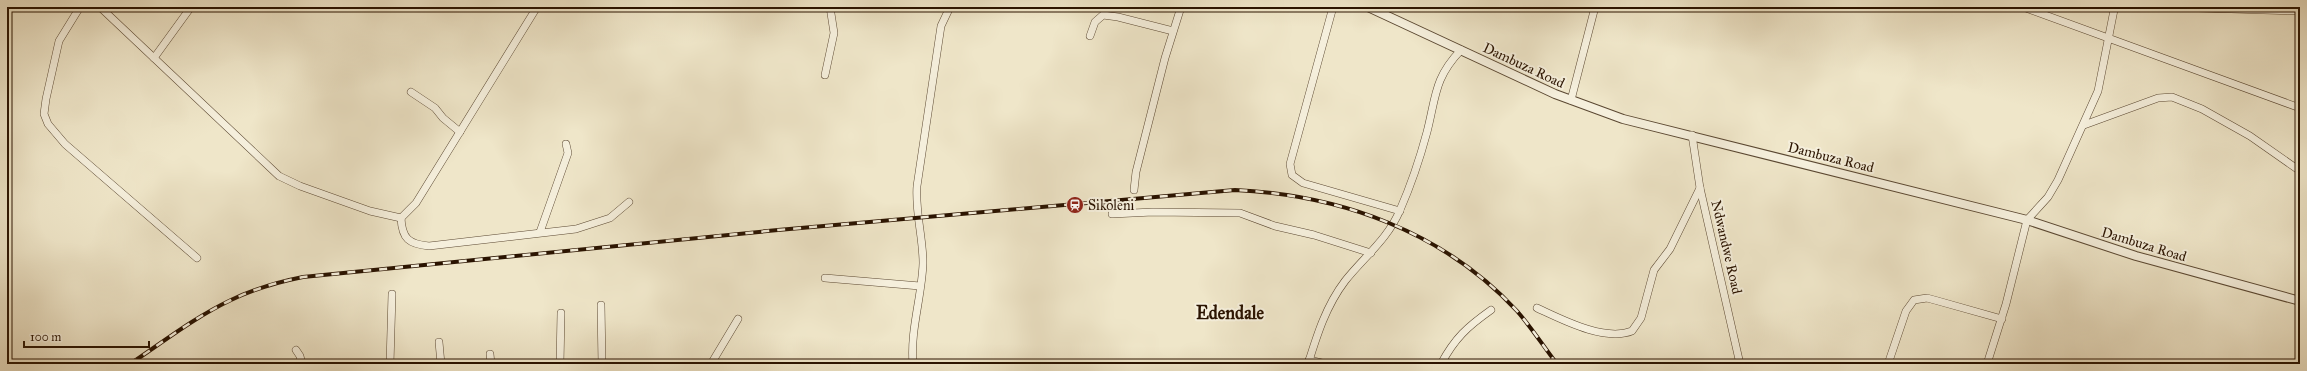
<svg xmlns="http://www.w3.org/2000/svg" width="2307" height="371" viewBox="0 0 2307 371" font-family="'IM FELL Great Primer',serif">
	<style>
		.lines { fill: none; stroke-linecap: round; stroke-linejoin: round }
		.minor-casing { stroke: #5b4832; stroke-width: 8 }
		.tertiary-casing { stroke: #5b4832; stroke-width: 10 }
		.minor { stroke: #f5efdc; stroke-width: 7 }
		.tertiary { stroke: #f5efdc; stroke-width: 8 }
		.rail-casing { stroke: #2a1300; stroke-width: 4 }
		.rail { stroke: #f5efdc; stroke-width: 2.5; stroke-dasharray: 8; stroke-linecap: butt }
		.labels { text-anchor: middle; stroke-width: 4; stroke-linejoin: round; paint-order: stroke }
		.street-label { font-size: 14px; fill: #2a1300; stroke: #f5efdc }
		.poi-label { font-size: 14px; fill: #2a1300; stroke: #f5efdc; text-anchor: start }
		.district-label { font-size: 18px; font-weight: bold; fill: #2a1300; stroke: #f5efdc }
	</style>
	<rect width="100%" height="100%" fill="#efe6c9"/>
	<filter id="stains"><feTurbulence type="fractalNoise" baseFrequency=".005" numOctaves="4"/><feColorMatrix values="0 0 0 0 .2 0 0 0 0 .09 0 0 0 0 .02 0 0 0 .5 -.17"/></filter>
	<radialGradient id="worn" r=".72"><stop offset=".6" stop-color="#630" stop-opacity="0"/><stop offset="1" stop-color="#630" stop-opacity=".3"/></radialGradient>
	<g class="lines">
		<g class="minor-casing">
			<g id="minor">
				<polyline points="80,7 59,41 46,99 44,114 48,124 65,144 197,258"/>
				<polyline points="100,7 279,176 300,186 370,211 401,218 416,203 537,7"/>
				<polyline points="1333,7 1290,164 1292,175 1303,183 1400,211"/>
				<polyline points="2023,7 2300,108"/>
				<polyline points="2166,7 2300,11"/>
				<polyline points="1090,36 1095,22 1103,15 1118,17 1173,31"/>
				<polyline points="154,58 191,7"/>
				<polyline points="825,75 834,33 830,7"/>
				<polyline points="411,92 435,108 443,118 460,132"/>
				<polyline points="1571,100 1595,7"/>
				<polyline points="2084,125 2158,98 2172,97 2202,109 2250,136 2300,171"/>
				<polyline points="1692,135 1700,188 1740,364"/>
				<polyline points="1134,190 1136,172 1165,58 1181,7"/>
				<polyline points="1112,214 1153,212 1240,213 1275,226 1314,235 1371,253"/>
				<path d="M401,218C402,239 409,244 429,246L576,229L610,218L629,202"/>
				<polyline points="540,232 568,153 566,144"/>
				<polyline points="825,278 920,286"/>
				<polyline points="601,305 602,364"/>
				<path d="M1537,308C1561,319 1604,342 1632,331L1641,318L1654,270L1670,249L1700,188"/>
				<polyline points="439,342 441,364"/>
				<polyline points="296,350 300,356 302,364"/>
				<polyline points="490,354 491,364"/>
				<polyline points="1309,360 1326,364"/>
				<polyline points="390,364 392,294"/>
				<polyline points="560,364 561,313"/>
				<polyline points="711,364 738,319"/>
				<path d="M913,364C910,330 922,296 923,263C923,237 915,212 917,186L941,26L950,7"/>
				<path d="M1308,364C1317,335 1326,306 1345,281C1364,257 1388,239 1400,210C1411,185 1420,158 1427,132C1436,97 1434,78 1461,50"/>
				<path d="M1441,364C1455,338 1467,327 1491,310"/>
				<polyline points="1888,364 1906,311 1914,300 1927,298 1938,301 2002,319"/>
				<polyline points="1987,364 2006,304 2027,220 2048,197 2058,180 2098,91 2114,10 2116,7"/>
			</g>
		</g>
		<g class="tertiary-casing">
			<polyline id="tertiary" points="1368,7 1555,94 1623,119 2027,220 2136,256 2300,301"/>
		</g>
		<use href="#minor" class="minor"/>
		<use href="#tertiary" class="tertiary"/>
		<g class="rail-casing">
			<path id="rail" d="M130,364C163,342 195,317 231,300C254,289 278,282 303,277L778,230L1235,190C1341,195 1444,232 1517,311C1531,327 1544,347 1557,364"/>
		</g>
		<use href="#rail" class="rail"/>
	</g>
	<defs>
		<g id="station-disc" transform="scale(0.9)"><circle r="9.5" fill="#8f2418" stroke="#f5efdc"/><path d="M-3-6H3Q5-6 5-4V2Q5 4 3 4L4.5 6H3L1.5 4h-3L-3 6H-4.5L-3 4Q-5 4-5 2V-4Q-5-6-3-6ZM-3.5-4v3h7v-3ZM-3.5 1v1.5H-2V1ZM2 1v1.5H3.5V1Z" fill="#fff"/></g>
	</defs>
	<g fill-rule="evenodd">
		<use href="#station-disc" x="1075" y="205"/>
	</g>
	<g class="labels">
		<g class="street-label">
			<text transform="translate(1524 65) rotate(25)" y="5">Dambuza Road</text>
			<text transform="translate(1831 157) rotate(14)" y="5">Dambuza Road</text>
			<text transform="translate(2144 244) rotate(17)" y="5">Dambuza Road</text>
			<text transform="translate(1727 247) rotate(77)" y="5">Ndwandwe Road</text>
		</g>
		<g class="poi-label">
			<text x="1088" y="210">Sikoleni</text>
		</g>
		<g class="district-label">
			<text x="1230" y="319">Edendale</text>
		</g>
	</g>
	<rect width="2307" height="371" fill="none" stroke="#efe6c9" stroke-width="24"/>
	<rect x="8" y="8" width="2291" height="355" fill="none" stroke="#2a1300" stroke-width="2"/>
	<rect x="12" y="12" width="2283" height="347" fill="none" stroke="#2a1300"/>
	<path d="M24 341v6h125v-6" fill="none" stroke="#2a1300" stroke-width="2"/>
	<text x="30" y="341" font-size="12" fill="#2a1300" stroke="#f5efdc" stroke-width="3" paint-order="stroke">100 m</text>
	<rect width="100%" height="100%" filter="url(#stains)"/>
	<rect width="100%" height="100%" fill="url(#worn)"/>
</svg>
